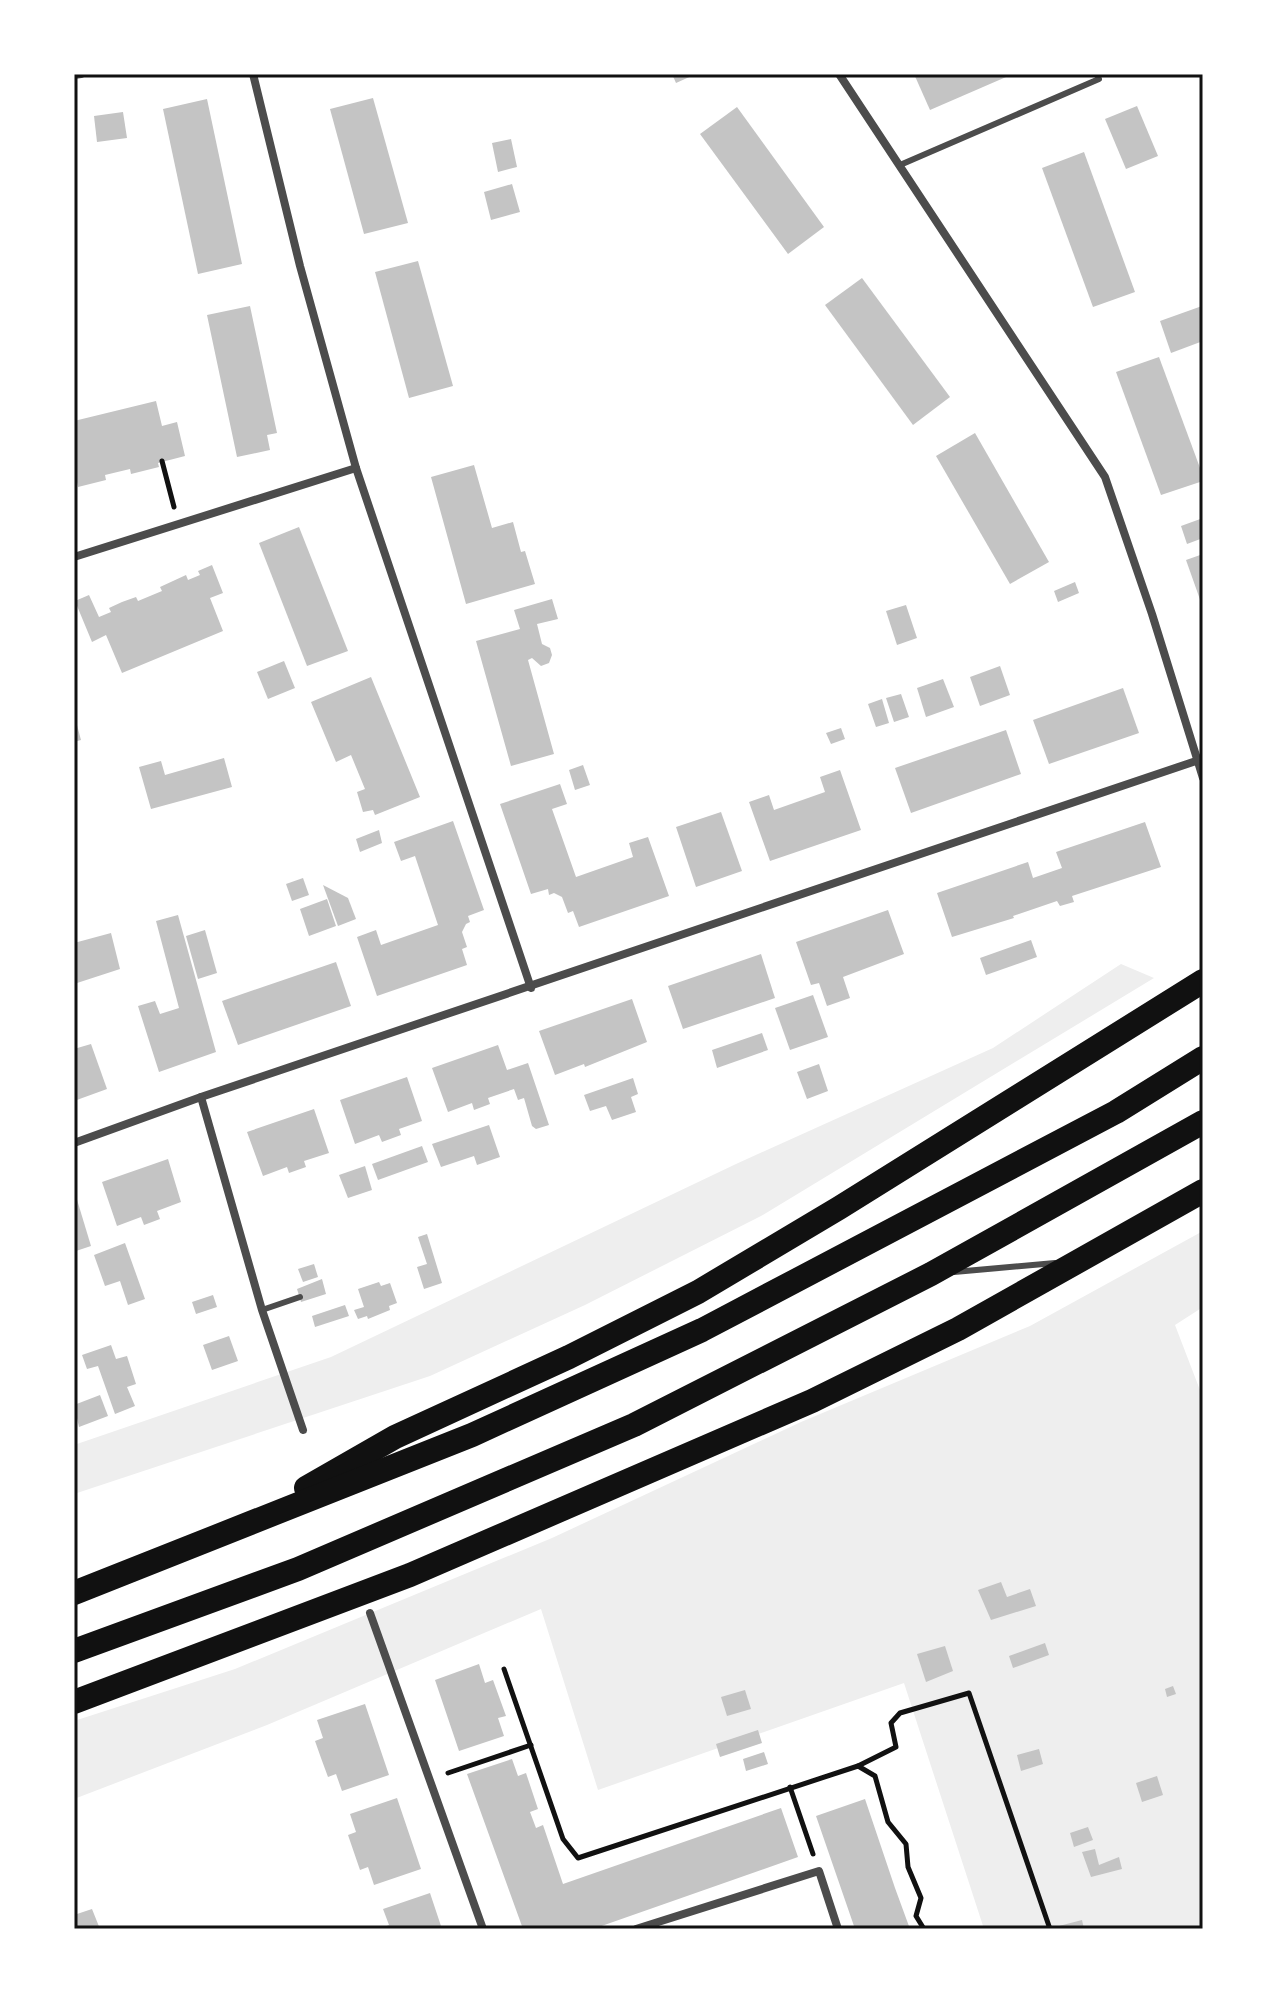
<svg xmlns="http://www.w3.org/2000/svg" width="1277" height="2003" viewBox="0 0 1277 2003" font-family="'DejaVu Sans',sans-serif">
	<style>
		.green { fill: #eee }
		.building { fill: #c4c4c4 }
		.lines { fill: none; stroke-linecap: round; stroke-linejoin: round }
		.path { stroke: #111; stroke-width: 5 }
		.service { stroke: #4c4c4c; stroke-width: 6 }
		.minor { stroke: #4c4c4c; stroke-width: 8 }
		.motorway { stroke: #111; stroke-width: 24 }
		.neatline { fill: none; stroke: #111; stroke-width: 3 }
	</style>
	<rect width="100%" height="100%" fill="#fff"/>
	<g class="green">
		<polygon points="1121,964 1154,978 761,1216 585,1305 430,1376 74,1494 74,1445 331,1357 736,1164 993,1048"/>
		<polygon points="1203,1231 1203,1307 1175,1325 1203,1398 1203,1929 984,1929 904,1683 598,1790 541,1609 267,1725 74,1799 74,1721 235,1669 552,1538 801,1422 1030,1326"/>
	</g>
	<g class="building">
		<polygon points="672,74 696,74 676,83"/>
		<polygon points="914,74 1013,74 930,110"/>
		<polygon points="373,98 408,223 364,234 330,109"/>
		<polygon points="207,99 242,264 198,274 163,109"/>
		<polygon points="1137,106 1158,156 1126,169 1105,119"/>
		<polygon points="737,107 824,227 788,254 700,134"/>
		<polygon points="123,112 127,138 97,142 94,116"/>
		<polygon points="511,139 517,167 498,172 492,143"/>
		<polygon points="1084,152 1135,292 1093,307 1042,168"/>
		<polygon points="512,184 520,212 491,220 484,192"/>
		<polygon points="418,261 453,386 409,398 375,272"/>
		<polygon points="862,278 950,397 913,425 825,305"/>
		<polygon points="250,306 277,433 267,435 270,450 237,457 207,315"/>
		<polygon points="1202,306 1203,341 1171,353 1160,321"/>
		<polygon points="1159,357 1203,476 1203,481 1161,495 1116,372"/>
		<polygon points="156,401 162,426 177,422 185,456 158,463 159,467 131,474 130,469 105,475 106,480 78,487 77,482 74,483 74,421"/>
		<polygon points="975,433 1049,562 1010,584 936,456"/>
		<polygon points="474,465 492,528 513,522 521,552 525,551 535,584 466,604 431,477"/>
		<polygon points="1203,518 1203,538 1187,544 1181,526"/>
		<polygon points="299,527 348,651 307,666 259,543"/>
		<polygon points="1203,554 1203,608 1186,560"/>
		<polygon points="212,565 223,593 210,598 223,631 122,673 106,635 92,642 75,601 89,595 99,617 111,612 109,608 122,602 136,597 138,601 162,591 160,587 186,575 188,580 200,575 198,571"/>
		<polygon points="1075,582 1079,593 1058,602 1054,591"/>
		<polygon points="552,599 558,619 537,624 542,644 550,648 552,655 549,663 541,666 532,658 528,660 554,754 511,766 476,641 520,629 514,610"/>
		<polygon points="906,605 917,638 897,645 886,611"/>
		<polygon points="284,661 295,688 268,699 257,672"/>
		<polygon points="1000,666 1010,695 980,706 970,677"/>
		<polygon points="371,677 420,797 375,815 373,810 363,812 357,792 365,789 351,755 336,762 311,702"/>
		<polygon points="943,679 954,707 926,717 917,688"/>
		<polygon points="1123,688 1139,733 1049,764 1033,720"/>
		<polygon points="901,694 909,717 894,722 886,698"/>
		<polygon points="882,699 889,723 876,727 868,704"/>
		<polygon points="74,714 81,740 74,742"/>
		<polygon points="841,728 845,739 831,744 826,733"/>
		<polygon points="1006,730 1021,774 911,813 895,768"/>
		<polygon points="224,758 232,787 151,809 139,767 161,761 165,775"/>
		<polygon points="583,765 590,785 575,790 569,770"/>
		<polygon points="840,770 861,830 770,861 749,802 769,795 774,810 825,792 820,777"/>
		<polygon points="560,784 567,804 552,809 576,877 633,857 629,843 648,837 669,896 579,927 573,911 568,913 562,897 554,893 549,895 548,889 531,894 500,804"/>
		<polygon points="721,812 742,871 696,887 676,827"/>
		<polygon points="453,821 484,910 468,916 470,922 466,924 462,932 467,947 462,949 467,965 377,996 357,937 376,930 381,945 438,925 415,856 401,861 394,842"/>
		<polygon points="1145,822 1161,867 1072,896 1074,902 1060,906 1057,901 1013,916 1014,918 952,937 937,893 1028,862 1033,878 1062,868 1056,852"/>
		<polygon points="379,830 382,843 360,852 356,839"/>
		<polygon points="303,878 309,895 292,901 286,884"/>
		<polygon points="323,885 348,898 356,919 338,926"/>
		<polygon points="327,899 336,926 309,936 300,909"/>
		<polygon points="888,910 904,954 843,977 850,998 827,1006 819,983 811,985 796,942"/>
		<polygon points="178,915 216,1052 159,1072 138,1006 155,1001 160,1014 179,1008 156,921"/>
		<polygon points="205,930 217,973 198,979 186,936"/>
		<polygon points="111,933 120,969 74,984 74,943"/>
		<polygon points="1031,940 1037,957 986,975 980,958"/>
		<polygon points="761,954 775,998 683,1029 668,986"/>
		<polygon points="336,962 351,1006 238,1045 222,1001"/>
		<polygon points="813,995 828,1037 790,1050 775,1008"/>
		<polygon points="632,999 647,1042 585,1067 584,1064 555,1075 539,1031"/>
		<polygon points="762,1033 768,1050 717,1068 712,1050"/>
		<polygon points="91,1044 107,1089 74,1101 74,1049"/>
		<polygon points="498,1045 507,1070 528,1063 549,1125 536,1129 532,1126 524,1098 518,1100 514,1089 488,1098 490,1104 474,1110 472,1103 448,1112 432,1068"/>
		<polygon points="819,1064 828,1091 807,1099 797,1072"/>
		<polygon points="407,1077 422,1121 399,1129 401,1135 382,1142 379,1135 355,1144 340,1100"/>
		<polygon points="633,1078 638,1094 631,1097 636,1112 612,1120 606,1106 590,1111 584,1095"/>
		<polygon points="314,1109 329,1153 304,1161 306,1167 289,1173 287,1167 263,1176 247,1132"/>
		<polygon points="489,1125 500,1157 477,1165 474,1156 441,1167 432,1144"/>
		<polygon points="422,1146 428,1162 378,1180 372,1164"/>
		<polygon points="168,1159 181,1202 157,1211 160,1219 144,1225 141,1217 117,1226 102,1182"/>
		<polygon points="365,1166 372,1190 348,1198 339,1175"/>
		<polygon points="75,1193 91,1246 76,1251 74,1246"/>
		<polygon points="427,1234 442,1283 424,1289 417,1267 427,1264 418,1237"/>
		<polygon points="125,1243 145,1299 128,1305 120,1281 105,1286 94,1255"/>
		<polygon points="314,1264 318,1277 303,1282 298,1269"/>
		<polygon points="322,1279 326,1294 301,1302 297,1289"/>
		<polygon points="379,1282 381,1286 390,1283 397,1303 389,1306 390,1310 368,1319 367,1316 358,1319 354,1310 364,1307 358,1289"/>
		<polygon points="213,1295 217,1307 196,1314 192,1302"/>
		<polygon points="345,1305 349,1316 315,1327 312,1316"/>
		<polygon points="229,1336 238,1361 212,1370 203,1345"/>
		<polygon points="111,1345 116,1359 127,1356 136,1384 127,1387 135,1406 115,1414 98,1366 87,1369 82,1355"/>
		<polygon points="100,1395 108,1416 79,1427 74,1405"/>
		<polygon points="1001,1582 1007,1597 1030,1589 1036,1606 991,1620 978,1590"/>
		<polygon points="1045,1643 1049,1655 1013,1668 1009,1656"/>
		<polygon points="945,1646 953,1671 926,1682 917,1654"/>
		<polygon points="479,1664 485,1683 493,1680 506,1716 498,1718 504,1736 459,1751 435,1680"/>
		<polygon points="1173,1686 1176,1694 1167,1697 1165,1689"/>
		<polygon points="745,1690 751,1709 727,1716 721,1697"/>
		<polygon points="365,1704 389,1775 342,1791 336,1774 328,1777 321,1758 315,1741 323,1738 317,1720"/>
		<polygon points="758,1730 762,1743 720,1757 716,1744"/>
		<polygon points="1039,1749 1043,1764 1021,1771 1017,1755"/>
		<polygon points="764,1752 768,1764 746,1771 743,1759"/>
		<polygon points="512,1759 518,1776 526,1773 538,1809 530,1812 536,1828 543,1825 563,1884 781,1808 798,1857 593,1929 523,1929 467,1774"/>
		<polygon points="1157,1776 1163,1795 1142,1802 1136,1783"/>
		<polygon points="397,1798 421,1869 374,1885 368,1867 360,1870 348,1835 356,1832 350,1814"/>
		<polygon points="865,1799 895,1888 910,1929 855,1929 816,1816"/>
		<polygon points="1088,1827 1093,1840 1074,1847 1070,1833"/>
		<polygon points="1095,1849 1099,1865 1119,1857 1122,1869 1091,1877 1082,1852"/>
		<polygon points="430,1893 442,1929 380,1929 389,1925 383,1909"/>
		<polygon points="92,1909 100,1929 74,1929 74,1915"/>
		<polygon points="1082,1920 1084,1929 1060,1929 1059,1926"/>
	</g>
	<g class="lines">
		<g class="path">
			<polyline points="162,461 174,507"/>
			<polyline points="504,1669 563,1839 578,1858 858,1766 875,1776 888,1822 906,1844 908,1867 921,1898 916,1916 924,1929"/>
			<polyline points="858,1766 896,1747 891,1723 900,1713 969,1693 1050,1929"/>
			<polyline points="448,1773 531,1745"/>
			<polyline points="790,1787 813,1854"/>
		</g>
		<g class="service">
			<polyline points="900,165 1099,79 1097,74"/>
			<polyline points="954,1272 1055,1263"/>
			<polyline points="262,1310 300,1297"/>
		</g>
		<g class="minor">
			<polyline points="253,74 300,266 356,468 531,988"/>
			<polyline points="839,74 1105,477 1152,614 1203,778"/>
			<polyline points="74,75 81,74"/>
			<polyline points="74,557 356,468"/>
			<polyline points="201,1097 262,1310 303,1430"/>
			<polyline points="74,1143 201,1097 1199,760"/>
			<polyline points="370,1613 483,1929"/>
			<polyline points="636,1929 819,1871 838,1929"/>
		</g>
		<g class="motorway">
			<polyline points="306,1488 395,1437 569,1357 698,1292 839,1208 1203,981"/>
			<polyline points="74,1593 472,1435 702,1330 1116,1112 1203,1058"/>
			<polyline points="74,1651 298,1569 634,1425 931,1274 1203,1122"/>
			<polyline points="74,1702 410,1575 812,1401 958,1329 1203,1191"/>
		</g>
	</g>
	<rect width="1277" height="2003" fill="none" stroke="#ffffff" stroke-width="152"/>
	<rect x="76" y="76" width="1125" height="1851" class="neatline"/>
</svg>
